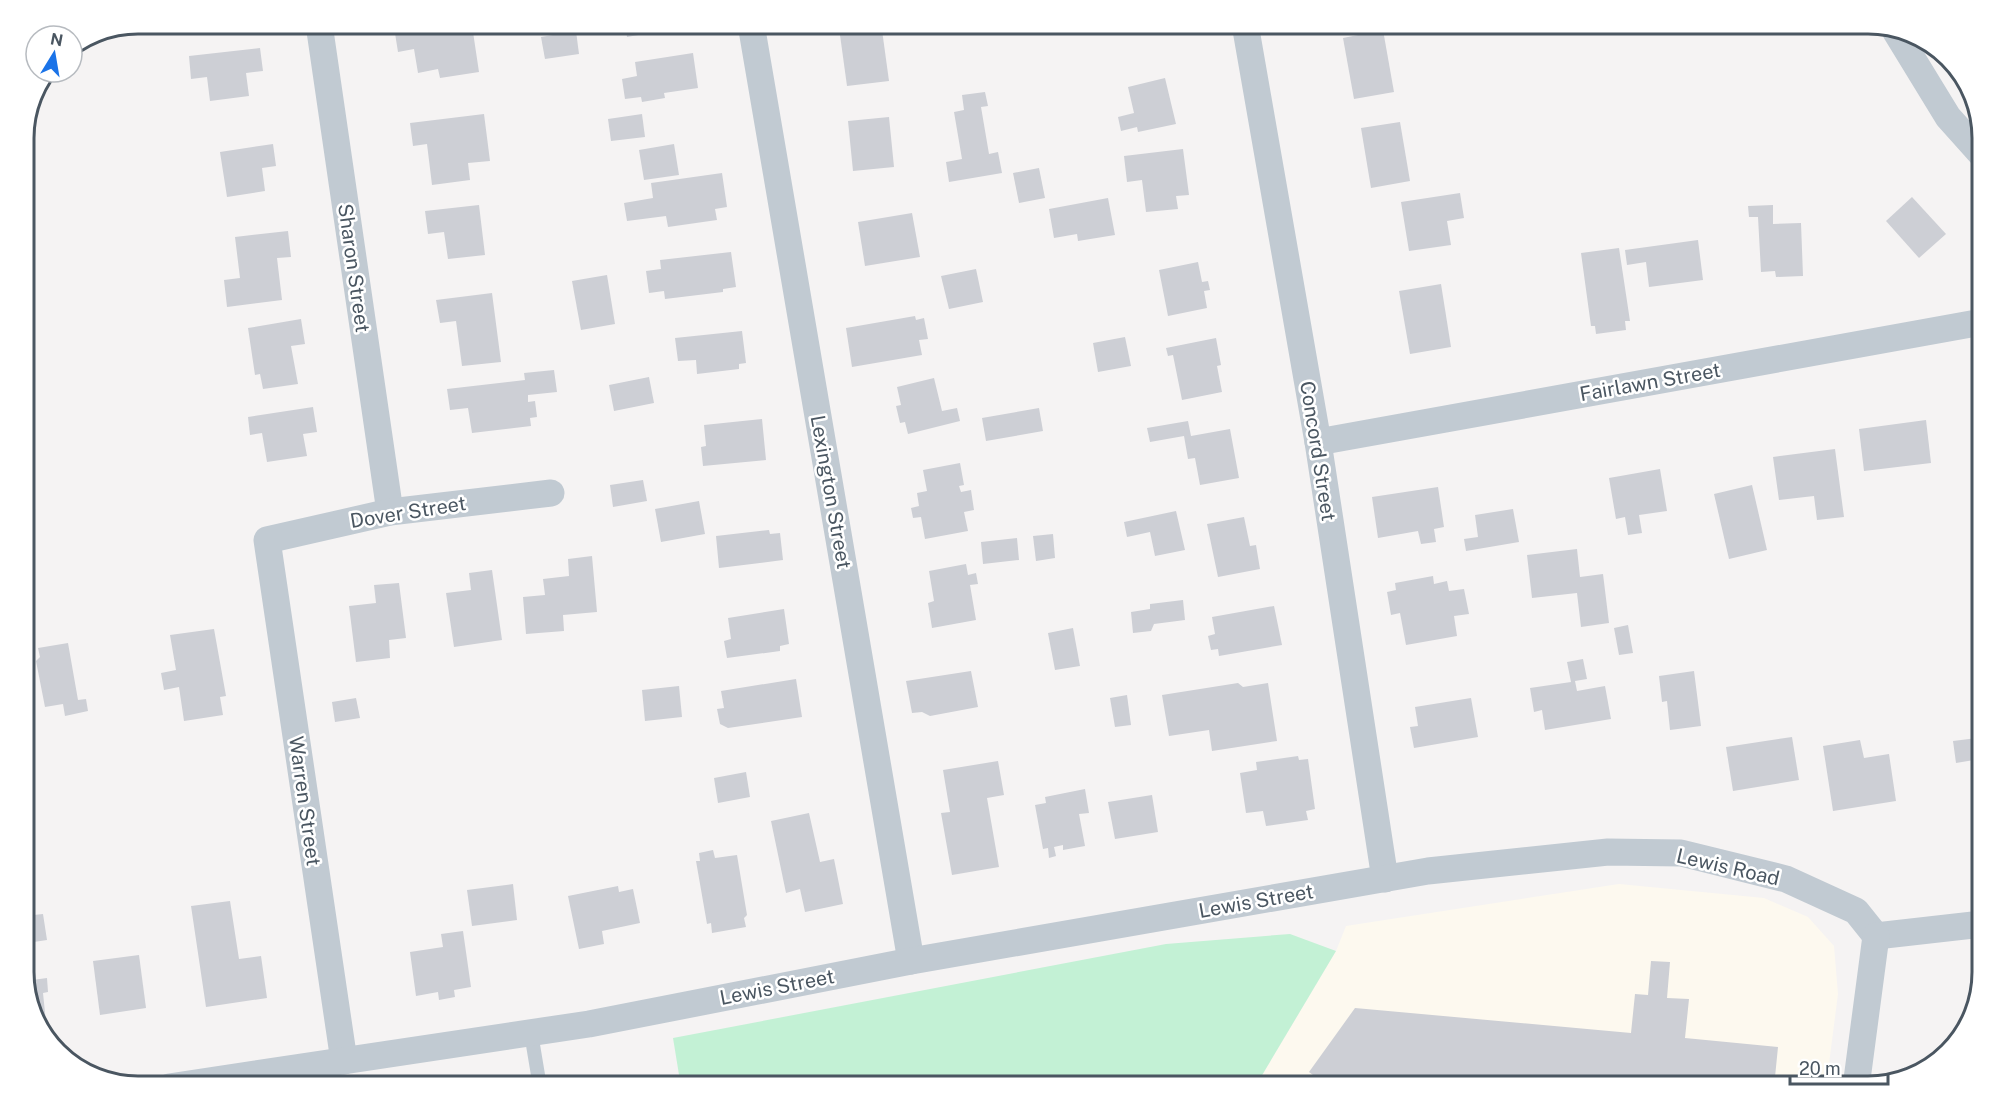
<svg xmlns="http://www.w3.org/2000/svg" width="2006" height="1111" viewBox="0 0 2006 1111" font-family="'Public Sans',sans-serif">
	<style>
		.commercial { fill: #fdf9ef }
		.green { fill: #c3f1d5 }
		.building { fill: #cdcfd5 }
		.lines { fill: none; stroke-linecap: round; stroke-linejoin: round }
		.service { stroke: #c1cad2; stroke-width: 14 }
		.minor { stroke: #c1cad2; stroke-width: 27 }
		.labels { text-anchor: middle; stroke-width: 5; stroke-linejoin: round; paint-order: stroke }
		.street-label { font-size: 20px; fill: #4a5661; stroke: #fff }
		.rim { fill: none; stroke: #4a5661; stroke-width: 3 }
	</style>
	<rect width="100%" height="100%" fill="#f5f3f3"/>
	<polygon class="commercial" points="1619,884 1764,898 1808,917 1834,946 1838,994 1826,1087 1255,1087 1336,951 1346,926"/>
	<polygon class="green" points="1290,934 1336,951 1255,1087 681,1087 673,1038 1166,944"/>
	<g class="building">
		<polygon points="414,24 449,24 451,35 473,32 479,72 440,78 438,69 418,73 414,49 398,52 394,27"/>
		<polygon points="625,24 677,24 678,28 627,37"/>
		<polygon points="1119,24 1151,24 1151,25 1120,31"/>
		<polygon points="882,30 889,81 847,86 840,35"/>
		<polygon points="1383,30 1394,92 1354,99 1343,38"/>
		<polygon points="576,31 579,54 545,59 541,37"/>
		<polygon points="260,48 263,71 246,73 249,96 210,101 207,77 191,79 189,56"/>
		<polygon points="693,53 698,88 664,93 665,98 642,102 641,97 625,99 622,79 637,76 635,62"/>
		<polygon points="1165,78 1176,124 1138,132 1137,127 1121,131 1118,117 1134,113 1128,87"/>
		<polygon points="985,92 988,106 981,107 989,154 998,152 1002,173 949,182 946,162 962,159 954,112 964,110 962,95"/>
		<polygon points="484,114 490,161 468,163 470,180 432,185 427,144 413,146 410,123"/>
		<polygon points="642,114 645,137 611,141 608,119"/>
		<polygon points="889,117 894,167 853,171 848,121"/>
		<polygon points="1400,122 1410,181 1371,188 1361,128"/>
		<polygon points="273,144 276,166 262,168 265,191 227,197 220,152"/>
		<polygon points="674,144 679,175 644,180 639,150"/>
		<polygon points="1183,149 1189,195 1176,196 1178,209 1146,212 1142,180 1127,182 1124,156"/>
		<polygon points="1039,168 1045,198 1019,203 1013,173"/>
		<polygon points="722,173 727,207 715,209 717,220 668,227 666,216 627,221 624,203 653,198 651,183"/>
		<polygon points="1460,193 1464,218 1447,221 1451,245 1409,251 1401,202"/>
		<polygon points="1912,197 1946,234 1919,258 1886,221"/>
		<polygon points="1108,198 1115,235 1078,241 1077,234 1054,238 1049,209"/>
		<polygon points="479,205 485,255 448,259 444,232 428,234 425,211"/>
		<polygon points="1773,205 1773,224 1801,223 1803,276 1776,277 1775,271 1761,272 1758,217 1749,217 1748,206"/>
		<polygon points="912,213 920,257 865,266 858,222"/>
		<polygon points="288,231 291,257 277,258 282,300 227,307 224,280 240,278 235,237"/>
		<polygon points="1698,240 1703,280 1649,287 1646,262 1627,265 1625,250"/>
		<polygon points="1619,248 1630,321 1625,321 1626,330 1596,334 1595,326 1591,326 1581,253"/>
		<polygon points="731,252 736,287 723,289 723,292 665,299 664,291 649,293 646,271 661,269 660,260"/>
		<polygon points="1198,262 1202,282 1208,281 1210,290 1204,291 1207,308 1168,316 1159,270"/>
		<polygon points="976,269 983,302 949,309 941,276"/>
		<polygon points="607,275 615,324 581,330 572,281"/>
		<polygon points="1441,284 1451,347 1410,354 1399,291"/>
		<polygon points="492,293 501,362 462,366 456,321 440,323 436,300"/>
		<polygon points="915,316 916,320 924,318 928,339 919,340 922,355 852,367 846,328"/>
		<polygon points="301,319 305,344 291,346 298,384 263,389 260,374 255,375 248,328"/>
		<polygon points="742,331 746,363 739,364 739,369 697,374 696,360 678,361 675,338"/>
		<polygon points="1125,337 1131,366 1098,372 1093,343"/>
		<polygon points="1216,338 1221,365 1217,366 1222,392 1182,400 1173,355 1168,356 1166,348"/>
		<polygon points="554,370 557,392 528,395 528,402 535,401 537,417 530,418 531,426 472,433 468,408 450,410 447,389 525,380 524,373"/>
		<polygon points="649,377 654,403 614,411 609,385"/>
		<polygon points="934,378 942,411 957,408 960,421 908,434 905,422 900,423 896,406 901,405 897,387"/>
		<polygon points="313,407 317,432 303,434 307,456 267,462 262,433 250,435 248,417"/>
		<polygon points="1039,408 1043,431 986,441 982,418"/>
		<polygon points="762,419 766,460 703,466 701,447 706,446 704,425"/>
		<polygon points="1926,420 1931,463 1864,471 1859,429"/>
		<polygon points="1188,421 1191,436 1230,429 1239,478 1200,485 1195,458 1188,459 1184,436 1150,442 1147,428"/>
		<polygon points="1835,449 1844,517 1817,520 1814,496 1779,500 1773,457"/>
		<polygon points="960,463 964,485 959,486 961,492 971,490 974,510 964,512 968,531 925,539 921,517 913,518 911,508 919,506 917,493 927,491 923,470"/>
		<polygon points="1660,469 1667,511 1639,515 1642,533 1628,535 1625,517 1616,519 1609,478"/>
		<polygon points="643,480 647,501 613,507 610,485"/>
		<polygon points="1752,485 1767,550 1729,559 1714,494"/>
		<polygon points="1438,487 1444,527 1434,529 1436,542 1421,544 1418,531 1378,538 1372,497"/>
		<polygon points="699,501 705,534 661,542 655,509"/>
		<polygon points="1513,509 1519,542 1466,551 1464,539 1478,537 1475,515"/>
		<polygon points="1176,511 1185,550 1155,556 1150,532 1127,537 1124,522"/>
		<polygon points="1244,517 1250,546 1256,545 1260,569 1218,577 1207,524"/>
		<polygon points="769,530 770,534 780,533 783,560 719,568 716,536"/>
		<polygon points="1053,534 1055,558 1036,561 1033,536"/>
		<polygon points="1017,538 1019,560 983,564 981,542"/>
		<polygon points="1577,549 1580,577 1603,574 1609,623 1581,627 1577,593 1532,598 1527,555"/>
		<polygon points="592,556 597,612 563,615 564,631 526,634 523,597 545,595 543,579 569,576 568,559"/>
		<polygon points="966,564 968,575 976,573 978,584 970,585 976,620 932,628 928,603 934,601 929,571"/>
		<polygon points="492,570 502,640 454,647 446,593 471,590 469,573"/>
		<polygon points="1433,576 1434,584 1447,581 1449,591 1464,589 1469,614 1454,616 1457,636 1406,645 1400,613 1391,615 1387,592 1396,590 1395,583"/>
		<polygon points="399,583 406,638 389,640 390,658 356,662 349,606 376,603 374,585"/>
		<polygon points="1183,600 1185,620 1154,624 1151,631 1133,633 1131,612 1150,609 1150,604"/>
		<polygon points="1274,606 1282,645 1219,656 1218,649 1211,650 1208,636 1215,634 1212,617"/>
		<polygon points="784,609 789,644 780,646 780,651 727,658 724,641 731,639 728,618"/>
		<polygon points="1628,625 1633,653 1619,655 1614,628"/>
		<polygon points="1073,628 1080,666 1055,670 1048,633"/>
		<polygon points="214,629 226,696 220,697 223,715 184,721 179,687 164,690 161,673 176,670 170,635"/>
		<polygon points="68,643 78,700 86,699 88,711 65,716 63,704 45,707 36,661 40,657 38,648"/>
		<polygon points="1583,659 1587,679 1575,681 1577,691 1605,686 1611,719 1545,730 1542,710 1534,712 1530,688 1571,682 1567,662"/>
		<polygon points="971,671 978,707 930,716 922,712 912,713 906,681"/>
		<polygon points="1694,671 1701,726 1670,730 1667,701 1662,702 1659,676"/>
		<polygon points="796,679 802,717 728,728 720,724 717,709 724,708 721,691"/>
		<polygon points="1238,683 1243,687 1268,683 1277,741 1212,751 1209,730 1169,736 1162,695"/>
		<polygon points="679,686 682,717 645,721 642,690"/>
		<polygon points="1127,695 1131,725 1115,727 1110,698"/>
		<polygon points="356,698 360,718 335,722 332,702"/>
		<polygon points="1471,698 1478,737 1414,748 1410,727 1418,726 1415,707"/>
		<polygon points="1792,737 1799,780 1733,791 1726,747"/>
		<polygon points="1977,738 1980,759 1956,763 1953,741"/>
		<polygon points="1860,740 1864,758 1889,754 1896,801 1833,811 1823,746"/>
		<polygon points="1298,756 1299,760 1308,759 1315,809 1306,811 1308,820 1266,826 1263,811 1246,813 1240,773 1257,770 1256,762"/>
		<polygon points="998,761 1004,795 987,798 999,867 952,875 941,813 950,812 943,770"/>
		<polygon points="746,772 750,797 718,803 714,778"/>
		<polygon points="1085,789 1089,813 1079,814 1085,846 1063,850 1063,845 1054,847 1056,856 1049,858 1048,848 1043,849 1035,805 1046,803 1045,797"/>
		<polygon points="1152,795 1158,832 1115,839 1108,802"/>
		<polygon points="809,813 820,862 834,859 843,904 805,912 800,889 786,893 771,821"/>
		<polygon points="713,850 715,858 737,855 747,915 744,918 746,927 712,933 711,923 707,924 696,861 700,861 699,853"/>
		<polygon points="513,884 517,920 472,926 467,890"/>
		<polygon points="618,886 619,892 633,889 640,923 602,931 604,944 579,949 568,896"/>
		<polygon points="230,901 239,959 261,956 267,998 206,1007 191,906"/>
		<polygon points="43,914 47,940 27,943 24,916"/>
		<polygon points="463,931 471,987 454,990 455,997 439,1000 438,992 416,996 410,952 443,947 441,934"/>
		<polygon points="139,955 146,1008 100,1015 93,961"/>
		<polygon points="1651,961 1670,962 1667,998 1689,999 1685,1038 1778,1047 1774,1087 1329,1087 1309,1072 1355,1008 1631,1033 1635,994 1648,995"/>
		<polygon points="47,978 48,992 43,993 46,1022 38,1023 25,981"/>
	</g>
	<g class="lines">
		<polyline class="service" points="531,1033 540,1087"/>
		<g class="minor">
			<polyline points="319,24 390,512"/>
			<polyline points="751,24 911,961"/>
			<polyline points="1245,24 1318,442 1385,879"/>
			<polyline points="1896,32 1948,117 1982,155"/>
			<polyline points="1318,442 1982,322"/>
			<polyline points="1876,936 1982,924"/>
			<polyline points="344,1061 267,540 390,512 551,493"/>
			<polyline points="169,1087 589,1024 911,961 1428,871 1608,852 1681,853 1786,879 1856,911 1876,936"/>
			<polyline points="1856,1087 1876,936"/>
		</g>
	</g>
	<g class="labels">
		<g class="street-label">
			<text transform="translate(354 268) rotate(82)" y="7">Sharon Street</text>
			<text transform="translate(1650 382) rotate(-10)" y="7">Fairlawn Street</text>
			<text transform="translate(1318 451) rotate(81)" y="7">Concord Street</text>
			<text transform="translate(831 492) rotate(80)" y="7">Lexington Street</text>
			<text transform="translate(408 512) rotate(-9)" y="7">Dover Street</text>
			<text transform="translate(305 801) rotate(82)" y="7">Warren Street</text>
			<text transform="translate(1728 867) rotate(13)" y="7">Lewis Road</text>
			<text transform="translate(1256 901) rotate(-10)" y="7">Lewis Street</text>
			<text transform="translate(777 987) rotate(-11)" y="7">Lewis Street</text>
		</g>
	</g>
	<path d="M0 0H2006V1111H0ZM138 34H1868A104 104 0 0 1 1972 138V972A104 104 0 0 1 1868 1076H138A104 104 0 0 1 34 972V138A104 104 0 0 1 138 34Z" fill="#fff" fill-rule="evenodd"/>
	<path class="rim" d="M138 34H1868A104 104 0 0 1 1972 138V972A104 104 0 0 1 1868 1076H138A104 104 0 0 1 34 972V138A104 104 0 0 1 138 34Z"/>
	<g transform="translate(54 54) rotate(11)"><circle r="28" fill="#ffffff" stroke="#b7bbc0" stroke-width="1.5"/>
	<path d="M0-4.5L10 22L0 15L-10 22Z" fill="#1a73e8"/>
	<text y="-9" font-size="16" font-weight="bold" text-anchor="middle" fill="#4a5661">N</text>
	</g>
	<path d="M1790 1075v9h98v-9" fill="none" stroke="#4a5661" stroke-width="3"/>
	<text x="1799" y="1075" font-size="18" fill="#4a5661" stroke="#ffffff" stroke-width="4.5" paint-order="stroke">20 m</text>
</svg>
